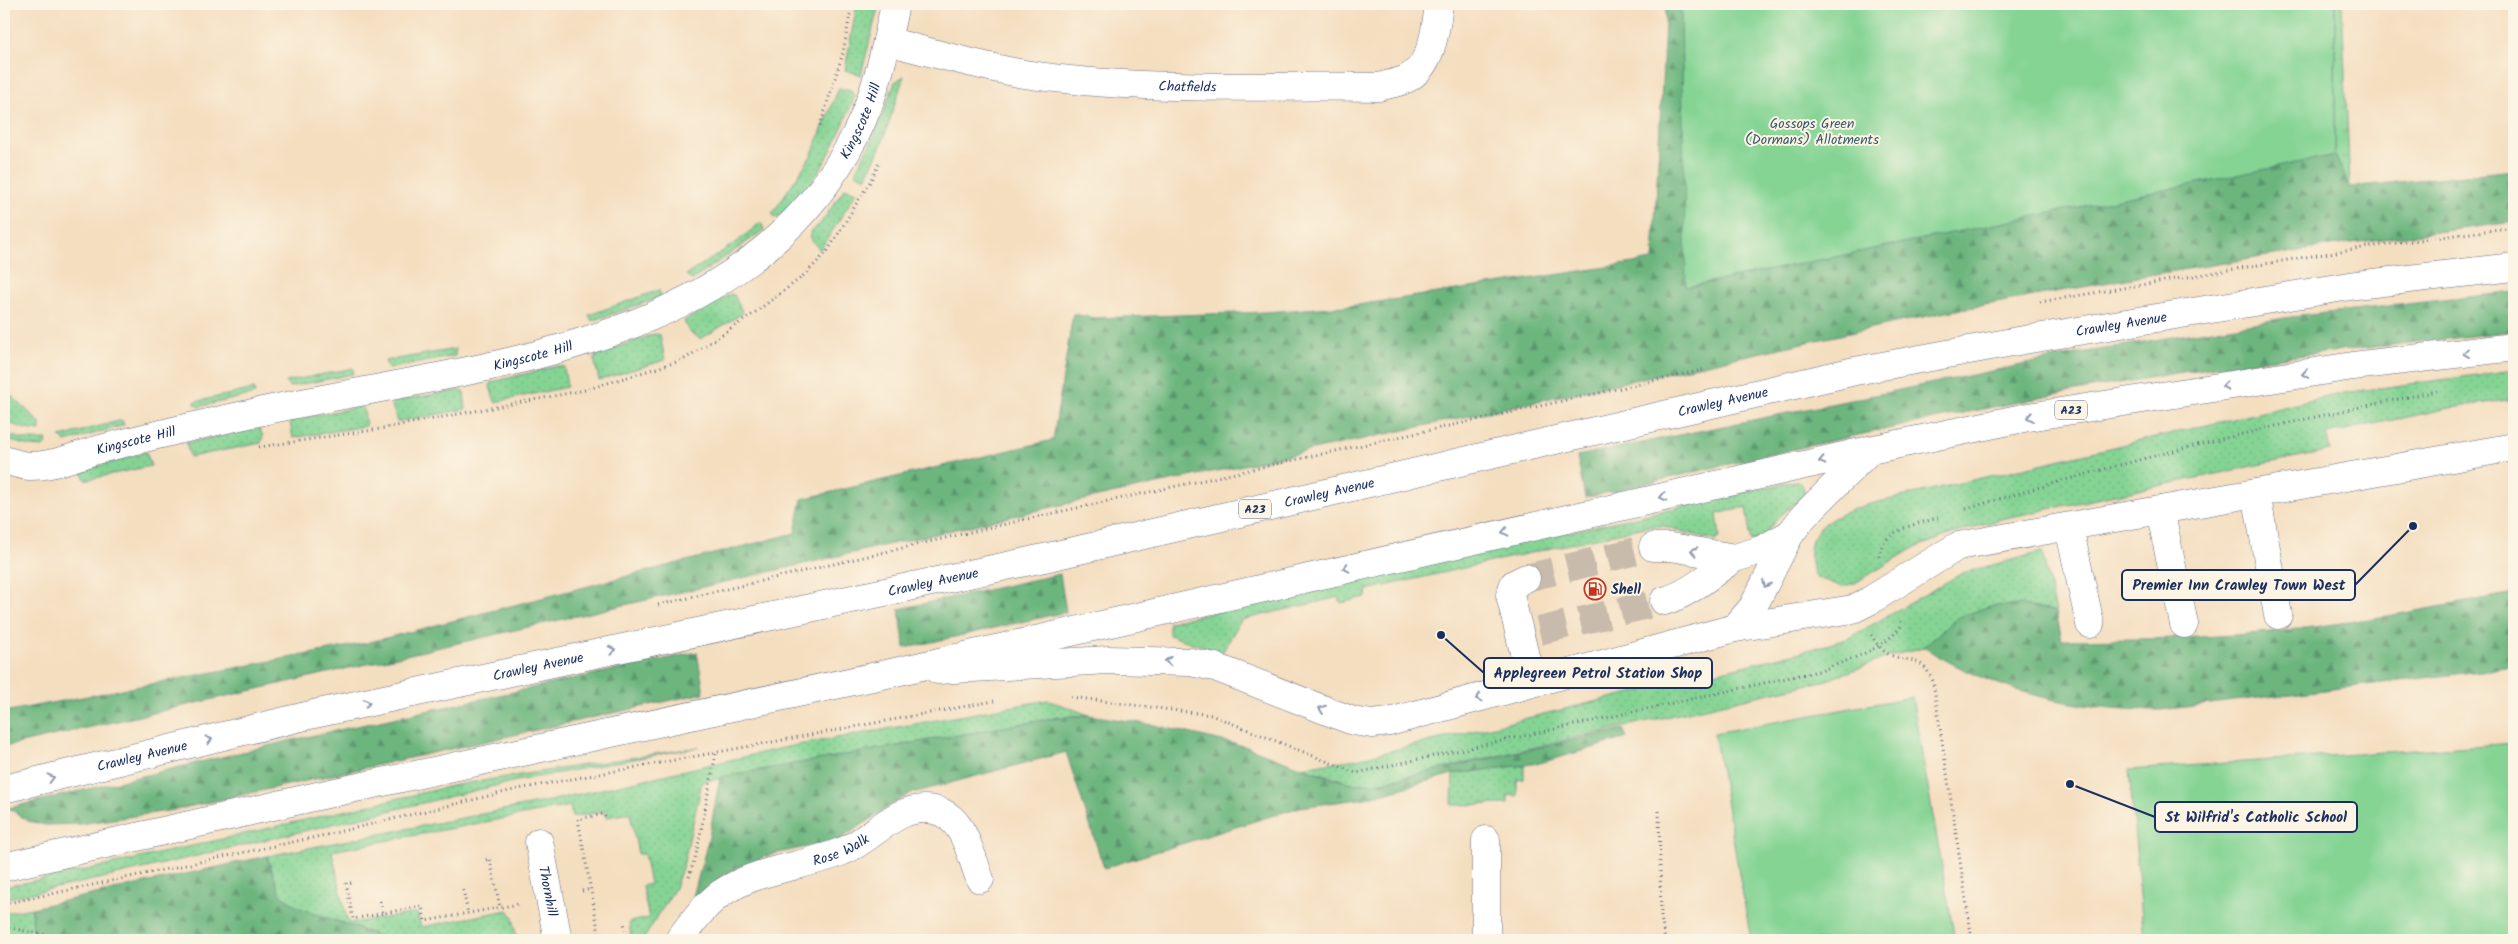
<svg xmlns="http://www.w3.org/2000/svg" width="2518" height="944" viewBox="0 0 2518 944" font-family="Kalam,sans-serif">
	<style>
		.grass { fill: url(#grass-dots); stroke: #508279 }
		.forest { fill: url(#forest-firs); stroke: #44726e }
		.park { fill: url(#park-tufts); stroke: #508279 }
		.garden { fill: #85d494; stroke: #508279 }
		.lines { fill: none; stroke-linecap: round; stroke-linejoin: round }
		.minor-tunnel { stroke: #c9bbac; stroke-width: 28; stroke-dasharray: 28 14; stroke-linecap: butt }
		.minor-casing { stroke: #676c80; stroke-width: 29 }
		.major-casing { stroke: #676c80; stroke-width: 29 }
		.path { stroke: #676c80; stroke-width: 3; stroke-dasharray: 1 4; stroke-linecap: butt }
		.minor { stroke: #fff; stroke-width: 28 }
		.major { stroke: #fff; stroke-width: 28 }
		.oneway { stroke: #8d97ae }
		.labels { text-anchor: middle; stroke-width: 4; stroke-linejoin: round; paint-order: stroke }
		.shield { fill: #fcf5e5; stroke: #5e6a86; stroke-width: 1 }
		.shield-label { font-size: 12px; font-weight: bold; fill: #1b2f5e }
		.street-label { font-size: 14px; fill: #1b2f5e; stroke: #fcf5e5 }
		.park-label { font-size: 14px; fill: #36586c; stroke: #fcf5e5 }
		.poi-label { font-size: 14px; font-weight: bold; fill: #1b2f5e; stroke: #fcf5e5; text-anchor: start }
		.leader { fill: none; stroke: #1b2f5e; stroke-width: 2 }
		.callout-dot { fill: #1b2f5e; stroke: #fcf5e5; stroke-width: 2 }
		.callout { fill: #fcf5e5; stroke: #1b2f5e; stroke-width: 2 }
		.callout-label { font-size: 15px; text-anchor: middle; font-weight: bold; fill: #1b2f5e }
	</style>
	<defs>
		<pattern id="grass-dots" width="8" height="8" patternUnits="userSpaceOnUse" patternTransform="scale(1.25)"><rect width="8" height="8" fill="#85d494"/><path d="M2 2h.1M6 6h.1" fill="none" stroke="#72b682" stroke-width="1.8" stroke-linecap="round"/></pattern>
		<pattern id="forest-firs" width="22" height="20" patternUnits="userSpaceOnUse" patternTransform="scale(1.25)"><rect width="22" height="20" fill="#6cb67e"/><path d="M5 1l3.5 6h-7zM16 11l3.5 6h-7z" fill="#58946a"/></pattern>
		<pattern id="park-tufts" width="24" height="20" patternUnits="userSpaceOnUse" patternTransform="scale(1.25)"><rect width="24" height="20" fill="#85d494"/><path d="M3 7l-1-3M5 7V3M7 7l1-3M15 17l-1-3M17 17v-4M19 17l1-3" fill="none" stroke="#72b682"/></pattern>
	</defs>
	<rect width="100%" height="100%" fill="#fcf5e5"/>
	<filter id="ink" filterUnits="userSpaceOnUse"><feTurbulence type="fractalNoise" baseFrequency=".02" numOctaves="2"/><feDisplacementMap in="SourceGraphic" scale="10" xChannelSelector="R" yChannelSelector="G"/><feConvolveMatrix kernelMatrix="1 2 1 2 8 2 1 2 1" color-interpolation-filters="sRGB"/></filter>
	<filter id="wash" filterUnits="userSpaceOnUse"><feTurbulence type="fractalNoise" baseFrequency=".0096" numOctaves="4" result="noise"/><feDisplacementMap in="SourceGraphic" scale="20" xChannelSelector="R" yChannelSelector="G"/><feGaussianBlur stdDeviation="1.12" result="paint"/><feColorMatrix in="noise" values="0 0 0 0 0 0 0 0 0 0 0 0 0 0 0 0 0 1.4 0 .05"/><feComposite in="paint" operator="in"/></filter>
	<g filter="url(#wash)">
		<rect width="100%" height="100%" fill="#f4dec0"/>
		<g class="grass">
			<polygon points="857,4 879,4 861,75 845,70"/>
			<polygon points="904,76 883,141 866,178 857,174 856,170 873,138 895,82"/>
			<path d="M839,88L851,90L855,96C842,128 827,165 804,192C796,201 787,208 779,216L775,217L772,214L811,156Z"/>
			<polygon points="845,188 857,192 820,250 811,240 810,232 820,224"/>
			<polygon points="761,222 764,230 692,280 686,275 737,242"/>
			<polygon points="659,290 661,297 592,321 589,315"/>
			<polygon points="730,294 734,295 743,313 701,339 689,332 684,321"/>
			<polygon points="655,334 660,335 665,360 599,380 594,359 597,354"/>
			<polygon points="456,349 455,356 388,369 385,361"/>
			<polygon points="557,366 564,367 567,387 495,402 490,386 492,382"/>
			<polygon points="353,368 353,374 289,387 285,382"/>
			<path d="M2514,370V399L2450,408L2326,434L2330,450L2001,519L1949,535L1912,549L1855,583L1842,587L1816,577C1796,533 1828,517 1866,505L2343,393Z"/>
			<polygon points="254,389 255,394 198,407 194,402"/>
			<polygon points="460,390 464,393 466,409 397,422 392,405 395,401"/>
			<polygon points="4,395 13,397 40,423 40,431 26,429 5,422"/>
			<polygon points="359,407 364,409 366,426 293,438 290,423 295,419"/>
			<polygon points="122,420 124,425 66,442 60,437"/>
			<polygon points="259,428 263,436 261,443 190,457 186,443"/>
			<path d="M4,432C18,440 31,441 47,440L46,444L43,447L29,446L4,439Z"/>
			<polygon points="146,452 151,466 85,480 82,471"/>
			<polygon points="1795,481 1802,484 1805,494 1777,519 1763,537 1751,541 1746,507 1717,514 1720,537 1716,541 1663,526 1649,526 1367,590 1366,597 1341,603 1339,597 1241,620 1222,653 1169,635 1169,622"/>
			<polygon points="2042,552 2056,612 2022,605 1957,618 1923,647 1891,656 1827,680 1383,782 1356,784 1300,767 1357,759 1797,653 1847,639 1962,573"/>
			<polygon points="1048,700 1089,715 1060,717 702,782 684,862 675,888 643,940 613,940 631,938 629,922 649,918 642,886 650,884 644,854 638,854 630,813 607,817 606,811 572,817 570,806 332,851 347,920 351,923 417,913 421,927 508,910 513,917 517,940 390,940 297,907 280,894 267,856 544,802 792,746"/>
			<polygon points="699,747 516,781 112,876 4,899 4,887 105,866 456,785"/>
			<polygon points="1524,765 1524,779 1517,780 1517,796 1508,795 1508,804 1452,805 1453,774"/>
			<polygon points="32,908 33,936 35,940 4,940 4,913"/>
		</g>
		<g class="forest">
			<polygon points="1666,4 1681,4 1687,287 2335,155 2350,187 2514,170 2514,222 2344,244 2143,276 1941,313 1079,501 4,747 4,712 366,643 768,540 795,533 802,499 1053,440 1073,314 1094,318 1266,312 1358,305 1653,260"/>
			<path d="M2514,292V331C2400,345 2284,355 2170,374C1973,408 1779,451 1585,498L1577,456L2075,354L2211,330L2291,317Z"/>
			<polygon points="1060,574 1066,612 905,648 899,609"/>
			<path d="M2514,593V667L2160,710C2074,710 1997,693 1923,647L1957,618L1990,606L2022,605L2056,612L2062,640C2138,639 2214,639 2289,630C2365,621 2440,607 2514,593Z"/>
			<polygon points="697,652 704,693 174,810 80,824 46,825 28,821 9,808 288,741"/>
			<polygon points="1089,715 1154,725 1244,746 1331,778 1356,784 1383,782 1623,729 1627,738 1540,763 1453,774 1366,798 1300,807 1104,868 1066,752 909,794 839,840 773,854 734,869 709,886 690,908 709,837 720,777 1060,717"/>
			<polygon points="267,856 280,894 297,907 390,940 35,940 33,937 32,908"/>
		</g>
		<polygon class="park" points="2335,4 2342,4 2350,187 2335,155"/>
		<g class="garden">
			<polygon points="1681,4 2335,4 2335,155 1686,287"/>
			<polygon points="1912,697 1955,940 1751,940 1714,733"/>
			<polygon points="2514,743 2514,940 2144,940 2129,770"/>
		</g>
	</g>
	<g filter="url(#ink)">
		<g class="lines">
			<g class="minor-tunnel">
				<polyline points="1526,578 1653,547"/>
				<polyline points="1539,631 1664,601"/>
			</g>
			<g class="minor-casing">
				<g id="minor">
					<path id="s1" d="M887,41C933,53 978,66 1024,74C1142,92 1261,85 1379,87C1388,84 1398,83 1406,79C1432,67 1436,29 1439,4"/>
					<path id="s2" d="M4,460C12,462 22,466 30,466C56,466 80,454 104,448C155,435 207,423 258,412C470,365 745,354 856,134C876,94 886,47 895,4"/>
					<polyline points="2256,493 2278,615"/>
					<polyline points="2160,510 2184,624"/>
					<polyline points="2069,527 2090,624"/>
					<polyline points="1653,547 1671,547 1735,558 1761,550 1790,534"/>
					<path d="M1664,601C1692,593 1711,573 1735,558"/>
					<polyline points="1735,628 1853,609 1869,601 1958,546 2514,447"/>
					<polyline points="938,670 1108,660 1190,662 1215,667 1353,721 1372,724 1389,722 1735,628 1753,607 1790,534 1803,517 1870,450"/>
					<polyline points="1519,687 1527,664 1510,595 1514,584 1526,578"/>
					<path id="s3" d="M539,842L558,940"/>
					<path id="s4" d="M679,940C692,922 708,900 728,889C766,867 805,867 843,851C874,839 897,802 934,810C964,816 970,854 980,879"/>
					<polyline points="1486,940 1486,840"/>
				</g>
			</g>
			<g class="major-casing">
				<g id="major">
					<path id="s5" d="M4,789L314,714L1044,558L1855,371L2018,341L2356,285L2514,267"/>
					<polyline points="4,867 322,795 891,673 1870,450 2028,417 2353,366 2514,347"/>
				</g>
			</g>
			<g class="path">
				<polyline points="820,126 843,53 852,4"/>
				<polyline points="2040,302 2347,250 2514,227"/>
				<polyline points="259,447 380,429 585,390 683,360 753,314 802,277 827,252 871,180 880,161"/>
				<path d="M1966,509C2120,462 2279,423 2437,391"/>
				<path d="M1879,557C1881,530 1916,524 1938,518"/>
				<polyline points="658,605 1027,519 1703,370"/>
				<path d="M1871,635C1876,643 1883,653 1893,656C1915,663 1922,657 1933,681L1972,940"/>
				<path d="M1071,697L1211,715L1356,773L1823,670C1849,659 1884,650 1901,626V619"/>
				<polyline points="1659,811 1661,917 1665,940"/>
				<polyline points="605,817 604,814 578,819 600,940 627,935 624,923"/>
				<polyline points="486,860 490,859 500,907"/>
				<polyline points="689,877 697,851 716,753"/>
				<polyline points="351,883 346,883 353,919 422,906 425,921 519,904"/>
				<polyline points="463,890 468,913"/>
				<polyline points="582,891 591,889"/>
				<polyline points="380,901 383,914"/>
				<polyline points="4,904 330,834 518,789 994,701"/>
				<polyline points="4,927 72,940"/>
			</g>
			<use href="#minor" class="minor"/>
			<use href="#major" class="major"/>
		</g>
		<defs><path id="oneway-chevron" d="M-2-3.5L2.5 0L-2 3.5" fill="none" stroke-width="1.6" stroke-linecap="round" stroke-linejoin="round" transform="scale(1.25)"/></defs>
		<g class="oneway">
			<use href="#oneway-chevron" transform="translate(2466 353) rotate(173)"/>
			<use href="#oneway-chevron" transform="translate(2305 374) rotate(171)"/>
			<use href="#oneway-chevron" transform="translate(2225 386) rotate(171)"/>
			<use href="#oneway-chevron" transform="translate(2030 417) rotate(170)"/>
			<use href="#oneway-chevron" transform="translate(1822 461) rotate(167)"/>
			<use href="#oneway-chevron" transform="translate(1663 497) rotate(167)"/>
			<use href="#oneway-chevron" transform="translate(1505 532) rotate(167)"/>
			<use href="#oneway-chevron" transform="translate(1694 551) rotate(-168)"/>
			<use href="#oneway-chevron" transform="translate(1346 568) rotate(167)"/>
			<use href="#oneway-chevron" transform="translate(1766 584) rotate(115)"/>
			<use href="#oneway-chevron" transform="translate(612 650) rotate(-12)"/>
			<use href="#oneway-chevron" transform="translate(1168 661) rotate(-176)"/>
			<use href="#oneway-chevron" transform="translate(1479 698) rotate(165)"/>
			<use href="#oneway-chevron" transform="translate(367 703) rotate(-12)"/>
			<use href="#oneway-chevron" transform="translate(1322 709) rotate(-160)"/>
			<use href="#oneway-chevron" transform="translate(209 740) rotate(-14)"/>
			<use href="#oneway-chevron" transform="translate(51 778) rotate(-14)"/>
		</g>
	</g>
	<defs>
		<g id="fuel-ring" transform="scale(1.125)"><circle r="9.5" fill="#fcf5e5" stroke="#c8321e" stroke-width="1.5"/><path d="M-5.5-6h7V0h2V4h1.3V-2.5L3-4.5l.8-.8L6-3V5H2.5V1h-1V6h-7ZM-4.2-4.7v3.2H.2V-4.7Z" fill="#c8321e"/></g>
	</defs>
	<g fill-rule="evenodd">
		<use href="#fuel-ring" x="1595" y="589"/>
	</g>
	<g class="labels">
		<g class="shield">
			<rect x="2055" y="400.5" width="32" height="19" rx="4"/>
			<rect x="1239" y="499.5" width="32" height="19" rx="4"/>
		</g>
		<g class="shield-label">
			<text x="2071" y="414">A23</text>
			<text x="1255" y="513">A23</text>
		</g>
		<g class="street-label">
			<text dy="5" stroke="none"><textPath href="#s1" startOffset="305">Chatfields</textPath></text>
			<text dy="5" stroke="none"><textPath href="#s2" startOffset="961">Kingscote Hill</textPath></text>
			<text dy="5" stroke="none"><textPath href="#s5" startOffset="2168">Crawley Avenue</textPath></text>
			<text dy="5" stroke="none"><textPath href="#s2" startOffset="542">Kingscote Hill</textPath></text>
			<text dy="5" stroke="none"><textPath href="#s5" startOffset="1762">Crawley Avenue</textPath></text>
			<text dy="5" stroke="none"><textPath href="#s2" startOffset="136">Kingscote Hill</textPath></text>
			<text dy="5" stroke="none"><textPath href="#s5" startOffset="1358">Crawley Avenue</textPath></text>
			<text dy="5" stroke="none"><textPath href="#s5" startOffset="952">Crawley Avenue</textPath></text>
			<text dy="5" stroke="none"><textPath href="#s5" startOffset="548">Crawley Avenue</textPath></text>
			<text dy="5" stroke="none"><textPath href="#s5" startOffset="142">Crawley Avenue</textPath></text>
			<text dy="5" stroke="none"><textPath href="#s4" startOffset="191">Rose Walk</textPath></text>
			<text dy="5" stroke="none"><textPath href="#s3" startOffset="50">Thornhill</textPath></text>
		</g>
		<g class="park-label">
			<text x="1812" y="128">Gossops Green<tspan x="1812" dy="16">(Dormans) Allotments</tspan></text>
		</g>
		<g class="poi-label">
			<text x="1611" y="594">Shell</text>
		</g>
	</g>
	<path class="leader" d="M2413 526L2355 585M1441 635L1484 673M2070 784L2155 817"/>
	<g class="callout-dot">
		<circle cx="2413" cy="526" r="5"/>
		<circle cx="1441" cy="635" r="5"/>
		<circle cx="2070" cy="784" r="5"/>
	</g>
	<g class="callout">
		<rect x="2122" y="570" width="233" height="30" rx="5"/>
		<rect x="1484" y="658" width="228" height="30" rx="5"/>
		<rect x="2155" y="802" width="202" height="30" rx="5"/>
	</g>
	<g class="callout-label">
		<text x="2239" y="590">Premier Inn Crawley Town West</text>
		<text x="1598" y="678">Applegreen Petrol Station Shop</text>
		<text x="2256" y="822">St Wilfrid's Catholic School</text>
	</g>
	<rect width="2518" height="944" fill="none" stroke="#fcf5e5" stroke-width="20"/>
</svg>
